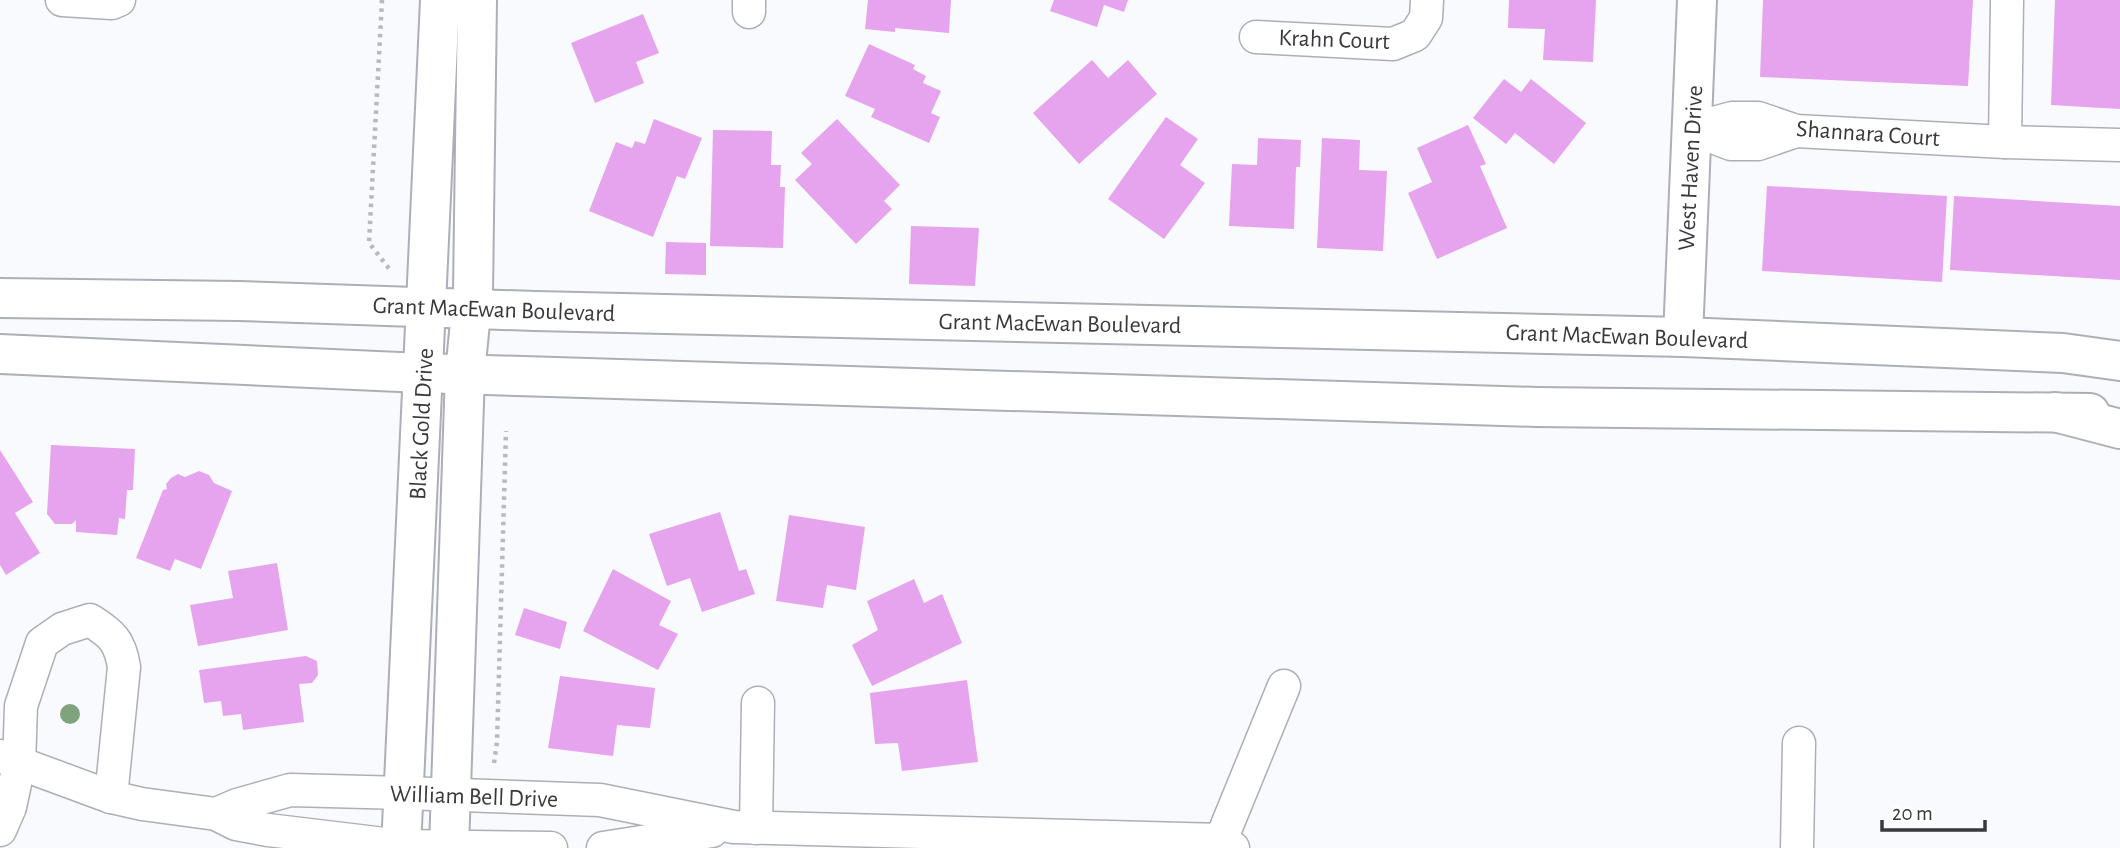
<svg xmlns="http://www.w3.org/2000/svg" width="2120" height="848" viewBox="0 0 2120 848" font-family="'Alegreya Sans',sans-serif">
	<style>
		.building { fill: #e6a3ee }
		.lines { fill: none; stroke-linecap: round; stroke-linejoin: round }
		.street-casing { stroke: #adafb8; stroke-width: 35 }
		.secondary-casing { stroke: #adafb8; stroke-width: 42 }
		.primary-casing { stroke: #adafb8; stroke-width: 42 }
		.path { stroke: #b8b9bd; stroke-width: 4.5; stroke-dasharray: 3.5 5; stroke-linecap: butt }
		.street { stroke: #fff; stroke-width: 32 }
		.secondary { stroke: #fff; stroke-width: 38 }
		.primary { stroke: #fff; stroke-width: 38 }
		.tree { fill: #7fa47d }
		.labels { text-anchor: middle; stroke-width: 6; stroke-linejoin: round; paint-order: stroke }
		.street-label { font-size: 24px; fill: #38393d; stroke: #fff }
	</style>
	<rect width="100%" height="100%" fill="#f9fafe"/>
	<g class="building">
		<polygon points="868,0 951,0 949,33 895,28 895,32 865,29"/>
		<polygon points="1054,0 1128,0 1124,12 1104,5 1097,27 1050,11"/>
		<polygon points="1509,0 1596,0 1593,62 1543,60 1545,29 1508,28"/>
		<polygon points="1763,0 1973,0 1968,86 1760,77"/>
		<polygon points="2055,0 2120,0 2120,109 2051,105"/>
		<polygon points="643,14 659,53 636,62 644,83 595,103 571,43"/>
		<polygon points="869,44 915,65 913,69 926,76 923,83 941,91 931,113 940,117 929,143 871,117 875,109 845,96"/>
		<polygon points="1092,60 1108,78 1128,60 1157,94 1079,164 1033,113"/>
		<polygon points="1504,79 1521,92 1531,79 1586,123 1554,164 1515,133 1506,144 1473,118"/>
		<polygon points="1166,117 1198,139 1180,165 1205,183 1164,239 1108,199"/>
		<polygon points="654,119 702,138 685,179 677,176 653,237 589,211 616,142 632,148 635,141 645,144"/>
		<polygon points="837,119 900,185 884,201 892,209 856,244 795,180 812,164 801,153"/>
		<polygon points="1468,125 1486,164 1480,166 1507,228 1437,259 1408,193 1432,182 1417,148"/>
		<polygon points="713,130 772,131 771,165 781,165 780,187 785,187 783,248 710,246"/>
		<polygon points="1258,138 1301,140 1300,167 1296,167 1294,229 1229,226 1232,164 1257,165"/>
		<polygon points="1322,138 1360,140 1359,170 1387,171 1383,251 1317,248"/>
		<polygon points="1767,186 1947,196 1942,282 1762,271"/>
		<polygon points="1954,196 2120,206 2120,280 1950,270"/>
		<polygon points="911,226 979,228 975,286 909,284"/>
		<polygon points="666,242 706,243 706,275 665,274"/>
		<polygon points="51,445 135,449 133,490 127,490 125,519 119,518 117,535 76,532 76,520 72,524 55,524 47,514"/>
		<polygon points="0,450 33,502 15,513 40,553 6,575 0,565"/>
		<polygon points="199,471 209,475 214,483 232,491 201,569 175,559 170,571 136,558 163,490 167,489 166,484 171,478 178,474 185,477"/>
		<polygon points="720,512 739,571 746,569 755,594 702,612 690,578 667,586 649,534"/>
		<polygon points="789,515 865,527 856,590 827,585 823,608 776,601"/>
		<polygon points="277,563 288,630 198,646 190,605 233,598 228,571"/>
		<polygon points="613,569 671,601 659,625 678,634 658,670 583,631"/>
		<polygon points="914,579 924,603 942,594 962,643 872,686 852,645 878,630 867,601"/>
		<polygon points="524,608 567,622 560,649 515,635"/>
		<polygon points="306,656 317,661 318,675 312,683 299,684 304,722 243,730 241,714 223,716 221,701 204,703 199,670"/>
		<polygon points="560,676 655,688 650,728 617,725 613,756 548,748"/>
		<polygon points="967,680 978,762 902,771 898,743 875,744 870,693"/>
	</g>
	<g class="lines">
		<g class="street-casing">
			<g id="street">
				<polyline points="62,0 112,3 119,0"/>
				<polyline points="749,12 749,0"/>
				<polyline points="1256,37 1393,44 1415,35 1426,18 1427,0"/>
				<polyline points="1692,129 1732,118 1758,118 1796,131 2005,142 2120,145"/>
				<polyline points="1692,129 1731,144 1758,144 1796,131"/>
				<polyline points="2005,142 2007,0"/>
				<polyline points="0,756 111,797 142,804 216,814 236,824 268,830 401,846 551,848"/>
				<polyline points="216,814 237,805 290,790 404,793 600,800 734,827 1221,840 1233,848"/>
				<polyline points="756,828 758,703"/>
				<path d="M0,830L10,807L19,765L21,706L42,643L62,629L90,620C112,634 120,641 124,667L111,797"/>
				<polyline points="1221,840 1284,686"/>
				<polyline points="603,848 712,831"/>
				<polyline points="1797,848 1799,743"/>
			</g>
		</g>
		<g class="secondary-casing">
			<g id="secondary">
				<polyline points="0,298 239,301 535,311 1683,337 2063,353 2120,361"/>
				<polyline points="1683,337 1697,0"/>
				<polyline points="0,354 422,373 1537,407 2090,413"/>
				<polyline points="401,848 440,0"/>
				<polyline points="449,848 465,373 473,292 477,0"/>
			</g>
		</g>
		<g class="primary-casing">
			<polyline id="primary" points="2055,412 2120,429"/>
		</g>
		<g class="path">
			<polyline points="382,0 369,243 391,271"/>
			<polyline points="494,763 497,742 506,431"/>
		</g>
		<use href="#street" class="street"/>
		<use href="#secondary" class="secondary"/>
		<use href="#primary" class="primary"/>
	</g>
	<circle class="tree" cx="70" cy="714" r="10"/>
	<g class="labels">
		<g class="street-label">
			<text transform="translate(1334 39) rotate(2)" y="8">Krahn Court</text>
			<text transform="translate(1868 133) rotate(4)" y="8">Shannara Court</text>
			<text transform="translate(1690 168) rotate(-87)" y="8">West Haven Drive</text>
			<text transform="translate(494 309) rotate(2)" y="8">Grant MacEwan Boulevard</text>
			<text transform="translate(1060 323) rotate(1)" y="8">Grant MacEwan Boulevard</text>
			<text transform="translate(1627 336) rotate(2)" y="8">Grant MacEwan Boulevard</text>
			<text transform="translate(421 424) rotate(-87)" y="8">Black Gold Drive</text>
			<text transform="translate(474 796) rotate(2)" y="8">William Bell Drive</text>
		</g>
	</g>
	<path d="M1882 820v10h103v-10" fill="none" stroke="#38393d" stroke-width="3.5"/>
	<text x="1892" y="820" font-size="21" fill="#38393d" stroke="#ffffff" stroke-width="5" paint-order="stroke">20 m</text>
</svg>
